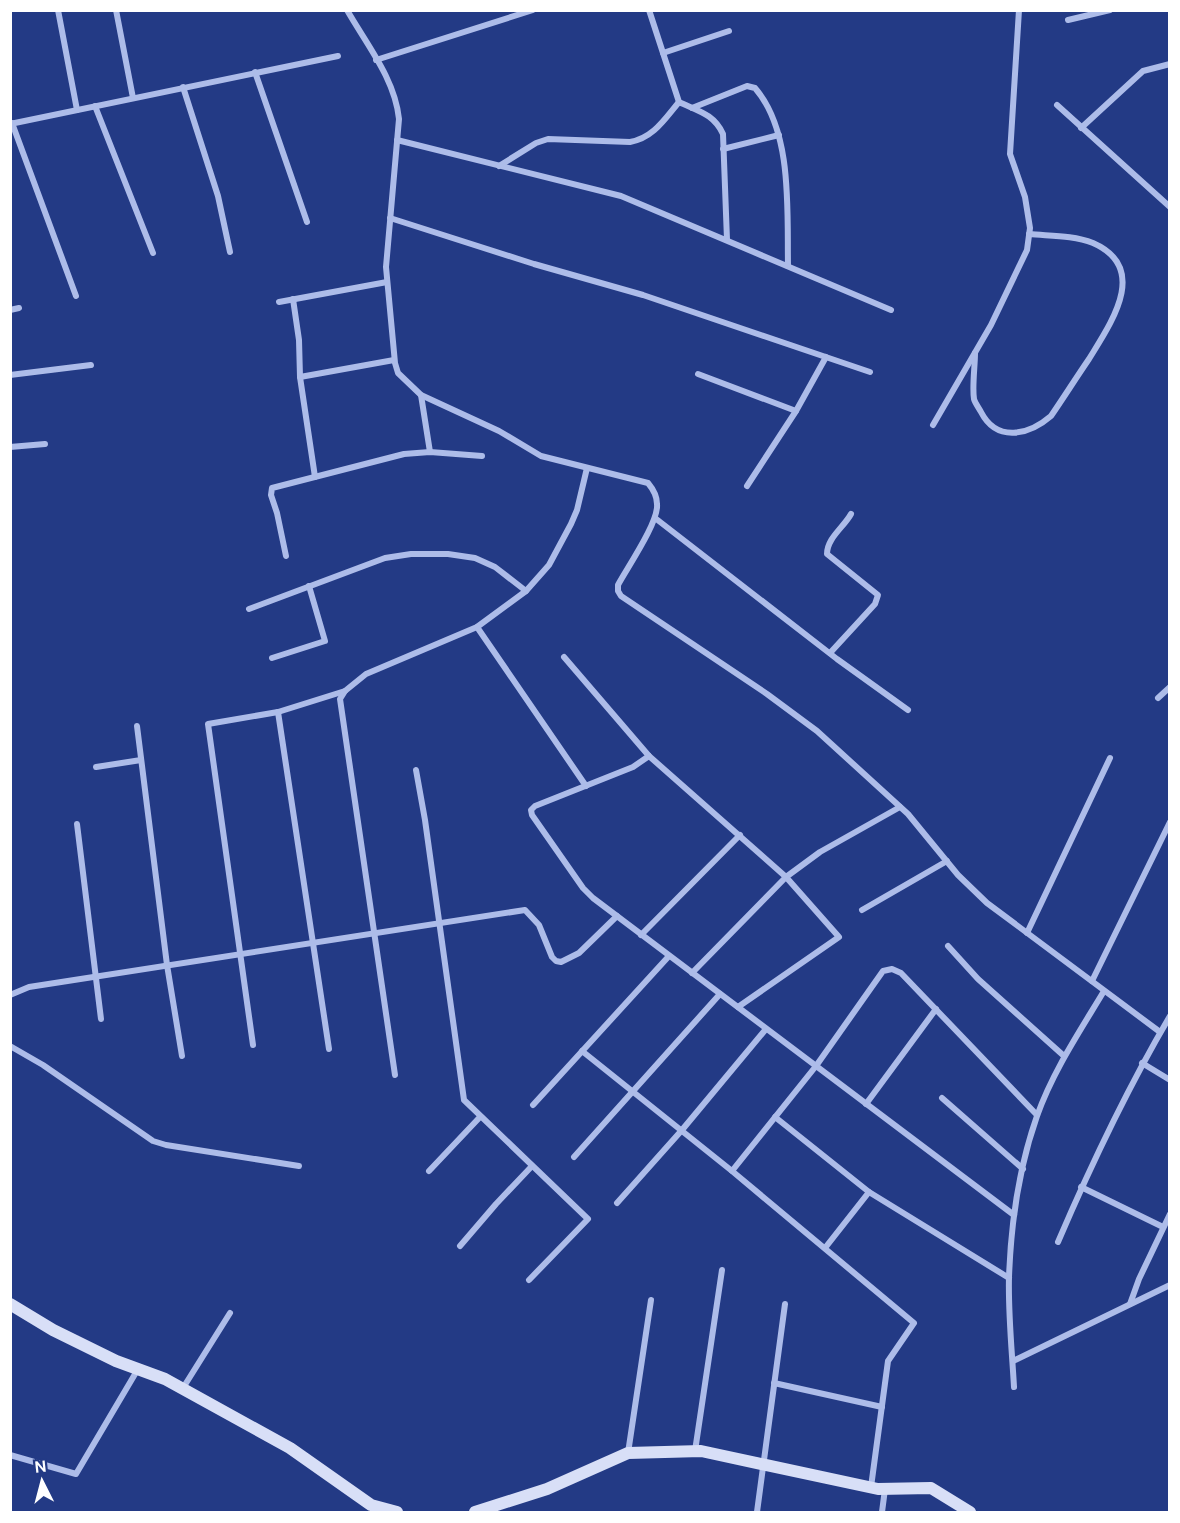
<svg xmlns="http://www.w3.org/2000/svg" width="1180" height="1523" viewBox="0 0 1180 1523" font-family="'DM Sans',sans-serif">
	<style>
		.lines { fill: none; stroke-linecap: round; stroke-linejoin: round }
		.street { stroke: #adbce9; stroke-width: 6 }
		.secondary { stroke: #d8dff7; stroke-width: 12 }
	</style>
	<rect width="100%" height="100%" fill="#233a85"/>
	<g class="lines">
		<g class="street">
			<polyline points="58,10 77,110"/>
			<polyline points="116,10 133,98"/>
			<path d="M347,10C367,45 395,79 399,119L386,267L395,363L398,373L421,395L499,431L541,456L648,483C653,489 657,496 657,504C659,522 627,568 618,585V591L621,596L767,694L817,731L908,814L958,875L987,903L1160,1032"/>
			<path d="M649,10L679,102C698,111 714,114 723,134L727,240"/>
			<polyline points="1068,20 1110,10"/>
			<polyline points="663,53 729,31"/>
			<polyline points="376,60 533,10"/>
			<polyline points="255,72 307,222"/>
			<polyline points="183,87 218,196 230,252"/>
			<polyline points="1057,105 1170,207"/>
			<polyline points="95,106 153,253"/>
			<path d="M692,108L747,86L755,88C793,132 787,211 788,266"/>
			<polyline points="12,123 76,296"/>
			<polyline points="10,124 338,56"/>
			<polyline points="1081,128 1143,71 1170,64"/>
			<polyline points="397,140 621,196 891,310"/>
			<polyline points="723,149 779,135"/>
			<path d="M499,166L536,143L548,139L630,142C653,138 664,120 679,102"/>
			<polyline points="390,218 534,264 643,295 870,372"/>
			<polyline points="293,299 299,340 300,377 315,477"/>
			<polyline points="279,302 387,282"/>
			<polyline points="10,310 19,308"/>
			<path d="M975,353C975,366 972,387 974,399C975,403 979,408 981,412C997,443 1029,435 1051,416C1064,397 1076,378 1089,359C1111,323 1150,268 1093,243C1073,235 1050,236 1029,234"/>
			<polyline points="698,374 796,411"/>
			<polyline points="10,375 91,365"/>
			<polyline points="300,377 394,360"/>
			<polyline points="421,395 430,452"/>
			<polyline points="933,425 991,325 1027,250 1030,228 1025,197 1010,154 1019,10"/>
			<polyline points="10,447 45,444"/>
			<polyline points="747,486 796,411 826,357"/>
			<polyline points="655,518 837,659 908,710"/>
			<polyline points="286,556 277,513 271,495 272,488 404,454 430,452 482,456"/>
			<polyline points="249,609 385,558 411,554 448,554 475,558 495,567 526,591"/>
			<polyline points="477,627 586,786"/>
			<path d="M830,653L875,604L878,595L827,554C827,538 844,527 851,514"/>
			<polyline points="564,657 649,756 786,877 692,973"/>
			<polyline points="272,658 325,641 309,586"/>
			<polyline points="1158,698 1170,687"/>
			<polyline points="278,712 329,1049"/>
			<polyline points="137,726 167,965 182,1056"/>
			<polyline points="649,756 633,767 535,806 531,810 532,815 583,888 593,898 1014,1215"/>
			<polyline points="96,767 141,760"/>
			<polyline points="416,770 425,820 464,1100 588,1219 529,1280"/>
			<polyline points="77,824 101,1019"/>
			<polyline points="862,910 947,861"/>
			<polyline points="1027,933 1110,758"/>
			<polyline points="641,935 740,835"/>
			<polyline points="948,946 978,979 1064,1056"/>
			<polyline points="1092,981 1170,822"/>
			<polyline points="10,995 29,987 525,910 539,925 552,957 556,961 561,962 579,953 617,916"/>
			<polyline points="738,1007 839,937 786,877 820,852 900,807"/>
			<polyline points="253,1045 208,724 278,712 345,691"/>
			<polyline points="10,1046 43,1065 153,1141 166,1145 299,1166"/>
			<polyline points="582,1051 732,1171 914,1323 888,1361 871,1487"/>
			<polyline points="1142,1063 1170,1080"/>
			<polyline points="395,1075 340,699 345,691 366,674 477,627 526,591 549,565 571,524 577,510 587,468"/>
			<polyline points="942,1098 1023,1169"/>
			<polyline points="866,1104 936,1009"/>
			<polyline points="533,1105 669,956"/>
			<polyline points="775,1117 869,1192 1009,1278"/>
			<polyline points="574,1157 720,994"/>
			<polyline points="429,1171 480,1117"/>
			<polyline points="732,1171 816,1066 883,971 892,969 901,973 1037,1115"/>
			<polyline points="1081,1187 1163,1227"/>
			<polyline points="617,1203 682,1130 766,1029"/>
			<path d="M1058,1242C1091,1165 1127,1089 1170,1016"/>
			<polyline points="460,1246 496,1204 532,1166"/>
			<polyline points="825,1248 869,1192"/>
			<polyline points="1130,1304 1139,1279 1170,1214"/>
			<polyline points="1013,1361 1170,1285"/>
			<polyline points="774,1383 882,1407"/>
			<path d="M1014,1387C1012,1351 1008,1313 1009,1277C1011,1223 1019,1167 1037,1116C1053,1071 1080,1031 1104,991"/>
			<polyline points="183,1388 230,1313"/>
			<polyline points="695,1451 722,1270"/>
			<polyline points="628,1453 651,1300"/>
			<polyline points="10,1455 76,1474 138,1369"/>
			<polyline points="757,1512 785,1304"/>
			<polyline points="882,1512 885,1489"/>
		</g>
		<g class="secondary">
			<polyline points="10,1304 53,1330 116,1361 165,1379 290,1448 371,1505 397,1512"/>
			<polyline points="475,1512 547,1489 628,1453 701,1451 878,1489 931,1488 970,1512"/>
		</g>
	</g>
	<rect width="1180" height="1523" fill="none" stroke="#ffffff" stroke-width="24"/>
	<g transform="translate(42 1481) rotate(354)" stroke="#233a85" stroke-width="4.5" paint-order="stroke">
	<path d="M0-4.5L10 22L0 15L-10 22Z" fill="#ffffff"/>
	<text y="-9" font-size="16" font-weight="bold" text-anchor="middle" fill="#ffffff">N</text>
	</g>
</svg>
